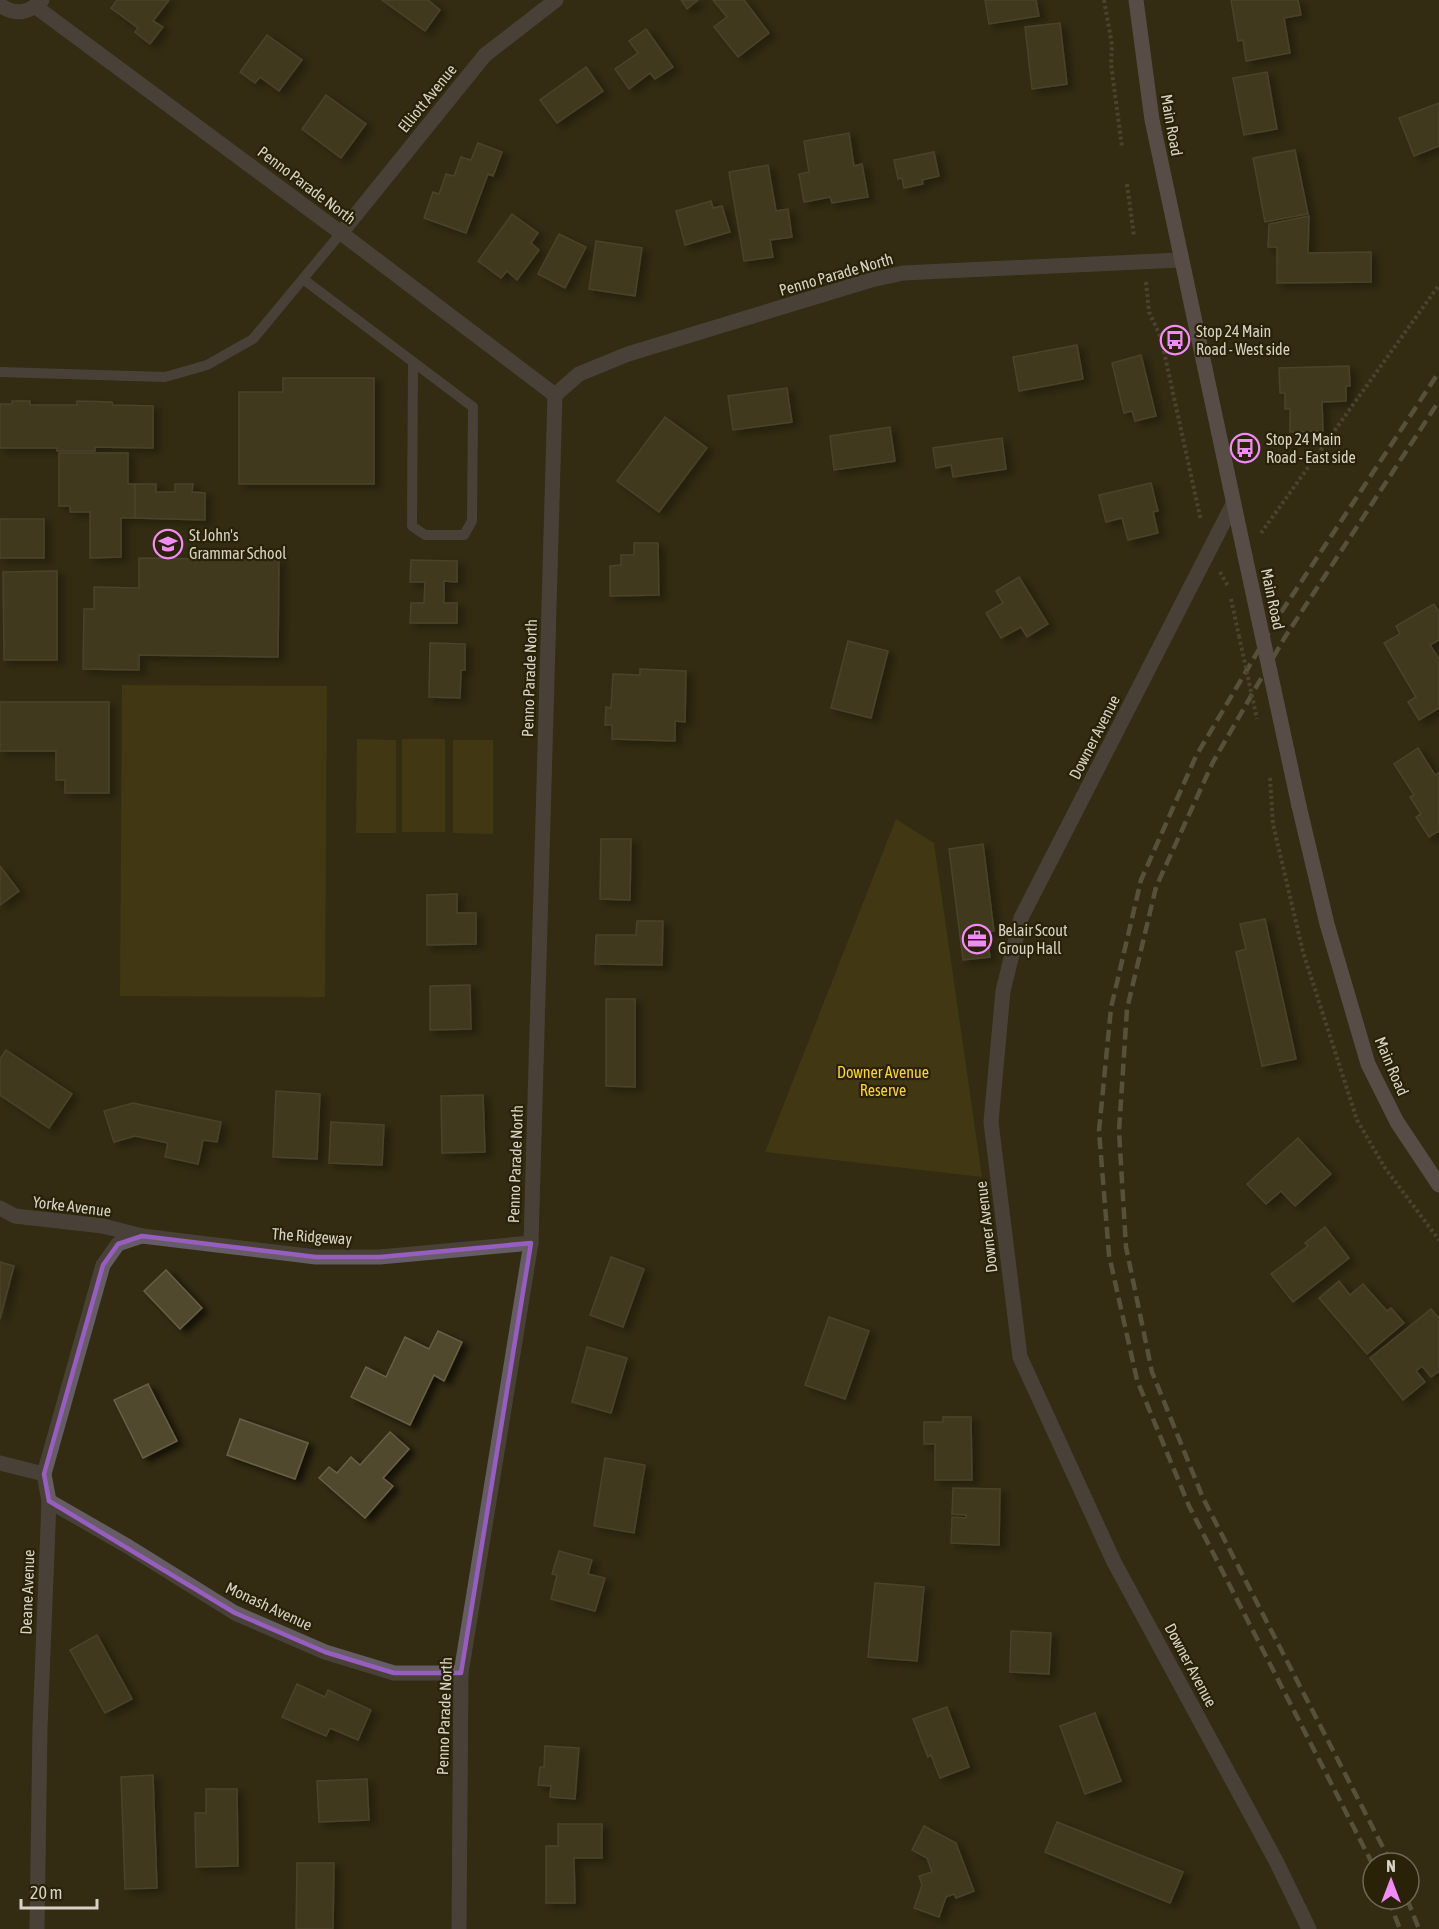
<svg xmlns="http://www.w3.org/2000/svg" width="1439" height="1929" viewBox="0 0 1439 1929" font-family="'Asap Condensed',sans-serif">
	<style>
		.green { fill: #534516 }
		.building { fill: #51482f; stroke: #685f45; stroke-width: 1.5; filter: url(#shadow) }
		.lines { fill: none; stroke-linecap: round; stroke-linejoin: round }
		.path { stroke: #69624d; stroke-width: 4; stroke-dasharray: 3 3; stroke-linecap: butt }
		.service { stroke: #655c65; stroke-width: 10 }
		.minor { stroke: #655c65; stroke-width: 15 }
		.tertiary { stroke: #655c65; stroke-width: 15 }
		.secondary { stroke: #857785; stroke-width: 15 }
		.rail { stroke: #857f6b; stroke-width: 4.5; stroke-dasharray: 12 6; stroke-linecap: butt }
		.path-bridge { stroke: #69624d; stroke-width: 4; stroke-dasharray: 3 3; stroke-linecap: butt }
		.secondary-bridge { stroke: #857785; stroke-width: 15 }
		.marked { fill: none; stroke: #975ec0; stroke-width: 4.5; stroke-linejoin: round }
		.labels { text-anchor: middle; stroke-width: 4.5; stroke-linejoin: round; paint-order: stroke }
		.street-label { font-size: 16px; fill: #d7d2c4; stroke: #292108 }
		.poi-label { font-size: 16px; fill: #d7d2c4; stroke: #292108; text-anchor: start }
		.park-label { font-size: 16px; fill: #fad147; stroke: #292108 }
	</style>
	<defs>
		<filter id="shadow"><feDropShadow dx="6" dy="4" stdDeviation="3" flood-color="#0009"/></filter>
	</defs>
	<rect width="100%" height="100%" fill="#332b12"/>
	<g class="green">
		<polygon points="122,685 327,686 325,997 120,996"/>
		<polygon points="357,739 396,740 396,833 356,833"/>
		<rect x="402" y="739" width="43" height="93"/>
		<polygon points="453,740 493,740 493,834 453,833"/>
		<polygon points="896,819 934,843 982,1177 765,1152"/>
	</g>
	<g class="building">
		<polygon points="117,0 169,0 153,21 163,27 150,44 135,32 138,28 111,8"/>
		<polygon points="382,0 428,0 440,10 425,31"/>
		<polygon points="681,0 698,0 687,9"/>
		<polygon points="713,0 744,0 769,33 738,57 714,27 727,17"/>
		<polygon points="985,0 1036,0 1039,16 989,24"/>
		<polygon points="1231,0 1298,0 1301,15 1284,18 1290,53 1246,61 1243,40 1238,41"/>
		<polygon points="1060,23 1067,84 1032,89 1025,27"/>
		<polygon points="646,29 673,67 655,79 650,73 629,89 615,69 638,53 629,41"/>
		<polygon points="267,35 302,60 279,91 260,77 255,83 240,72"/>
		<polygon points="586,67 603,91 557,123 540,100"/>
		<polygon points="1267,72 1277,129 1244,135 1233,78"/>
		<polygon points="326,95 366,124 341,158 302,129"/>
		<polygon points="1439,103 1439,146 1414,156 1399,118"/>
		<polygon points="849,133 854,166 862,164 868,197 832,203 830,197 804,202 799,174 809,172 804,141"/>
		<polygon points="478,143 502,152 493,176 488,174 466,233 424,218 433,192 439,194 446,174 454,176 461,157 471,160"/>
		<polygon points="1295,150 1308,214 1265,222 1253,158"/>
		<polygon points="934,152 939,176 922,180 923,184 904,188 902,178 898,179 894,160"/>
		<polygon points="768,165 776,211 788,209 792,237 770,240 773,257 744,261 729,172"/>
		<polygon points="711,201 713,208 722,206 730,232 685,245 676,211"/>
		<polygon points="512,214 538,233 531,243 539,250 517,280 507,271 501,278 478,261"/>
		<polygon points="1309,216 1308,253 1371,252 1371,282 1277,283 1277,247 1268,247 1269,224"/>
		<polygon points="559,234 586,247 565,288 538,274"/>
		<polygon points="596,241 642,248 635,296 589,289"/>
		<polygon points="1077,345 1083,379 1019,391 1013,357"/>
		<polygon points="1141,355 1156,416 1135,421 1132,411 1124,413 1112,363"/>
		<polygon points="1349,366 1350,386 1346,386 1346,401 1322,402 1323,431 1290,432 1290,409 1285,409 1285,393 1280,393 1279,368"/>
		<polygon points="283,378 374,378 374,484 239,484 239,392 283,392"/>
		<polygon points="787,388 792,422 733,430 728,396"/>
		<polygon points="12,401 30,401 30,405 77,405 77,401 112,402 113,405 153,406 153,448 95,447 95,451 57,451 57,448 0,448 0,404 12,404"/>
		<polygon points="665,417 707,448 659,512 617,481"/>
		<polygon points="890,427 895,461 834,470 830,436"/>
		<polygon points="1002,438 1006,469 953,477 951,465 936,468 933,448"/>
		<polygon points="59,453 128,453 128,484 135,484 135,518 121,518 121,557 90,558 90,512 70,512 70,506 59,506"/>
		<polygon points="1151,483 1158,511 1153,512 1158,533 1128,540 1122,518 1106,522 1099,495"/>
		<polygon points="135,484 156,484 156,492 175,492 175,484 193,484 192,492 205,493 205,520 135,518"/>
		<rect x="0" y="519" width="44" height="39"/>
		<polygon points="634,543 658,543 659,595 610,596 610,566 621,565 621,555 634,555"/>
		<polygon points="139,558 279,560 278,657 139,655 139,670 83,669 84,609 94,609 94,587 139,588"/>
		<polygon points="411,560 457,561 457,582 444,581 444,603 457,603 457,623 410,623 411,603 424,603 425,582 410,582"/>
		<polygon points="57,571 57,660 4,660 3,572"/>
		<polygon points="1019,577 1048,624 1027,637 1021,627 1001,638 986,613 1003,603 996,591"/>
		<polygon points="1434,604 1439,612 1439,640 1430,645 1439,659 1439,708 1419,720 1408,702 1416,697 1384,643 1400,634 1396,626"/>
		<polygon points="848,641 888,651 871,718 831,708"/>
		<polygon points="430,643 465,644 465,670 461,670 460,698 429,697"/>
		<polygon points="640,669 686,671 685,722 675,721 675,741 612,739 612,725 605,725 606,707 611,708 613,674 640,675"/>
		<polygon points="0,702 109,702 109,793 65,793 65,780 56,780 56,751 0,751"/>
		<polygon points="1418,748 1435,775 1438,773 1439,775 1439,831 1429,837 1416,817 1421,814 1410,797 1414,795 1394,764"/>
		<polygon points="601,839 631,839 630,900 600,899"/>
		<polygon points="983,844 994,931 986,932 990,957 963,960 949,849"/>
		<polygon points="0,866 19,891 0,905"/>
		<polygon points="457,894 457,913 476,913 476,944 427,945 427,895"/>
		<polygon points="1265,919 1296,1059 1262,1066 1236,952 1246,949 1240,924"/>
		<polygon points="637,921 663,921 662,965 595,964 596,935 636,935"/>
		<polygon points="470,985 471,1029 430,1030 430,986"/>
		<polygon points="606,999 635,999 635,1087 606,1086"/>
		<polygon points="6,1050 72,1094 49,1128 0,1095 0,1059"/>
		<polygon points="276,1091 320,1094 317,1159 273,1157"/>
		<polygon points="483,1095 485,1152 442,1153 441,1096"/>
		<polygon points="133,1103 221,1122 217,1142 203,1140 198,1164 165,1157 168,1143 135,1136 114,1142 104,1111"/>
		<polygon points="331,1122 384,1125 382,1165 329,1163"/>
		<polygon points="1298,1138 1331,1174 1295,1206 1281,1191 1266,1204 1247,1184"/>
		<polygon points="1325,1227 1349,1258 1293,1302 1271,1274 1308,1246 1305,1243"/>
		<polygon points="611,1257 644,1269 623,1327 590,1315"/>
		<polygon points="0,1262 14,1266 0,1319"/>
		<polygon points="166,1270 202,1308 180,1329 144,1291"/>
		<polygon points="1339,1281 1350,1295 1363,1284 1387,1311 1391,1308 1404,1323 1367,1354 1319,1298"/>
		<polygon points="1431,1309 1439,1318 1439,1371 1431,1377 1422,1366 1416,1371 1425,1382 1403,1400 1370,1358"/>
		<polygon points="829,1317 869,1331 845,1399 805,1385"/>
		<polygon points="438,1331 462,1342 444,1381 434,1375 410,1425 351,1397 366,1367 386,1377 405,1337 429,1349"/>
		<polygon points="587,1347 627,1358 611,1413 572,1402"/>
		<polygon points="148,1384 177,1441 143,1458 114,1400"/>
		<polygon points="943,1417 971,1417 972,1480 935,1480 935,1444 924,1444 924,1422 943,1422"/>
		<polygon points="240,1419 308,1443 295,1479 227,1455"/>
		<polygon points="390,1432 409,1449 383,1478 393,1486 365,1518 319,1478 329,1467 337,1473 351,1457 360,1465"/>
		<polygon points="605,1458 645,1465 634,1533 594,1526"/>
		<polygon points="953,1488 1000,1489 999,1545 951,1543 952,1517 966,1518 966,1515 952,1514"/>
		<polygon points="559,1551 592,1560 588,1574 605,1578 595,1611 551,1599 557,1575 552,1574"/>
		<polygon points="875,1583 924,1587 917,1661 868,1657"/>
		<polygon points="1011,1631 1051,1633 1049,1674 1010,1672"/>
		<polygon points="97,1635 132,1699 105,1713 70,1650"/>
		<polygon points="297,1684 325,1697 328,1690 371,1710 358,1740 330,1728 326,1736 282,1717"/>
		<polygon points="947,1707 969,1767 940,1778 931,1755 928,1757 913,1719"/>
		<polygon points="1095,1713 1121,1781 1085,1794 1060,1726"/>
		<polygon points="545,1746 579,1748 575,1799 550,1797 551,1786 538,1785 540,1767 544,1767"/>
		<polygon points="153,1775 157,1888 125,1889 121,1777"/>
		<polygon points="367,1779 369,1820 319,1822 317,1781"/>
		<polygon points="206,1789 237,1789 238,1866 196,1867 195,1813 206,1813"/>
		<polygon points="1057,1822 1183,1872 1170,1903 1045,1852"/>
		<polygon points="558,1824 602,1824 602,1858 574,1858 575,1903 546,1903 546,1846 558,1846"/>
		<polygon points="924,1826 956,1843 974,1891 956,1898 954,1894 946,1897 939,1917 914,1908 922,1885 919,1876 932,1872 927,1858 912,1850"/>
		<polygon points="297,1863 334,1863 333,1929 296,1929"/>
	</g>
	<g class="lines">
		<g class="path">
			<polyline points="1104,0 1112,45 1111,64 1122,147"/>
			<polyline points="1127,184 1134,236"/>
			<polyline points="1146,282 1149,312 1161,338 1201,521"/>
			<polyline points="1261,533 1439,285"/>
			<polyline points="1220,572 1228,586"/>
			<polyline points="1231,599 1239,636"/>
			<polyline points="1270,778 1273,824 1303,952 1357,1120 1385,1168 1439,1240"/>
		</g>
		<g class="service">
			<polyline points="303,279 473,407 472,521 464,535 425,535 412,526 413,362"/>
			<polyline points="0,372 165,377 207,365 253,339 341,233"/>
		</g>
		<g class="minor">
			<path d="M0,5C15,16 30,13 42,0"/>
			<polyline points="36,7 341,233 555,395 579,374 628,354 871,280 903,273 1180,260"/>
			<polyline points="341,233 485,55 556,0"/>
			<polyline points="0,1208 15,1216 103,1226 142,1236"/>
			<polyline points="0,1463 44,1474"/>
			<polyline points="49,1501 129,1547 235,1613 325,1652 394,1673 461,1673"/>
			<polyline points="37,1929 40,1728 49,1501 44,1474 103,1265 118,1244 142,1236 316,1257 380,1257 531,1243"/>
			<polyline points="459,1929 461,1673 531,1243 555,395"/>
		</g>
		<polyline class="tertiary" points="1233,504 1021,918 1003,991 991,1122 1020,1357 1114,1562 1276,1861 1309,1929"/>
		<g class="secondary">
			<polyline points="1136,0 1152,120 1245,556"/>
			<polyline points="1299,806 1327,924 1368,1064 1397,1122 1439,1185"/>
		</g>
		<g class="rail">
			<polyline points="1391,1863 1203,1498 1152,1372 1126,1247 1119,1131 1127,1009 1156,887 1213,762 1285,637 1439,401"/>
			<polyline points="1373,1865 1189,1506 1137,1380 1109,1255 1099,1131 1111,1008 1141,880 1196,756 1280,614 1439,372"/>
			<polyline points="1388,1899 1400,1929"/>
			<polyline points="1407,1899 1419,1929"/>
		</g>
		<polyline class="path-bridge" points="1239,636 1257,719"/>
		<polyline class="secondary-bridge" points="1245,556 1299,806"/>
	</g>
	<path d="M0 0H1439V1929H0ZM142,1236L316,1257H380L531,1243L461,1673H394L325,1652L235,1613L49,1501L44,1474L103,1265L118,1244Z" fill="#332b12" fill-opacity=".55" fill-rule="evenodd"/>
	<path class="marked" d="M142,1236L316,1257H380L531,1243L461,1673H394L325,1652L235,1613L49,1501L44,1474L103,1265L118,1244Z"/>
	<defs>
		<g id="bus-ring" transform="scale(1.5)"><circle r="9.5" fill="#292108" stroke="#f18bf5" stroke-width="1.5"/><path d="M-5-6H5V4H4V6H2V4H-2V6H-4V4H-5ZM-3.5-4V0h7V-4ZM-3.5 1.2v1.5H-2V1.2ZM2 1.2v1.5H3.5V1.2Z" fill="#f18bf5"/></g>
		<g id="school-ring" transform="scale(1.5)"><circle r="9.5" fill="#292108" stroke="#f18bf5" stroke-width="1.5"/><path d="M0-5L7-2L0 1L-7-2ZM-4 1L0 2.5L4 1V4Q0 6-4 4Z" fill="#f18bf5"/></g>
		<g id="office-ring" transform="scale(1.5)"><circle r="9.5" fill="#292108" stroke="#f18bf5" stroke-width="1.5"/><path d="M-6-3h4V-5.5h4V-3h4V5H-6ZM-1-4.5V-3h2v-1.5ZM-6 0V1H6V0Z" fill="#f18bf5"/></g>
	</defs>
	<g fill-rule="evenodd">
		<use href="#bus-ring" x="1175" y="340"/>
		<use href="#bus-ring" x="1245" y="448"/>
		<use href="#school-ring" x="168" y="544"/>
		<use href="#office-ring" x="977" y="939"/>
	</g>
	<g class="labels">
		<g class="street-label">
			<text transform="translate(427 98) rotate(-51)" y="6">Elliott Avenue</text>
			<text transform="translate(1172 125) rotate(80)" y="6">Main Road</text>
			<text transform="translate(307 185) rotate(37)" y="6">Penno Parade North</text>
			<text transform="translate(836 274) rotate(-16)" y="6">Penno Parade North</text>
			<text transform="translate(1273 599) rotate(78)" y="6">Main Road</text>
			<text transform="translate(529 678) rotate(-88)" y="6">Penno Parade North</text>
			<text transform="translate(1094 737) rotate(-63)" y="6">Downer Avenue</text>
			<text transform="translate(1392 1066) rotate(67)" y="6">Main Road</text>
			<text transform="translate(515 1164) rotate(-88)" y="6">Penno Parade North</text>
			<text transform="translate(72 1206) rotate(7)" y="6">Yorke Avenue</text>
			<text transform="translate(986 1227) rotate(-97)" y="6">Downer Avenue</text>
			<text transform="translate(312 1236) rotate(4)" y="6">The Ridgeway</text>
			<text transform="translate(27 1592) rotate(-88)" y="6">Deane Avenue</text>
			<text transform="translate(269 1606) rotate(25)" y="6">Monash Avenue</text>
			<text transform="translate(1191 1665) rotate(62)" y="6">Downer Avenue</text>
			<text transform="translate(444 1716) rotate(-88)" y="6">Penno Parade North</text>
		</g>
		<g class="poi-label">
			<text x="1196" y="337">Stop 24 Main<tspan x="1196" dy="18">Road - West side</tspan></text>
			<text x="1266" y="445">Stop 24 Main<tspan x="1266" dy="18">Road - East side</tspan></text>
			<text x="189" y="541">St John's<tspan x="189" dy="18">Grammar School</tspan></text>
			<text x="998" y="936">Belair Scout<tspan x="998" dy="18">Group Hall</tspan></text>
		</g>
		<g class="park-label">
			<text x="883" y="1078">Downer Avenue<tspan x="883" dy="18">Reserve</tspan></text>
		</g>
	</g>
	<g transform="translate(1391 1881)"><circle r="28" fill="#292108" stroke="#6f6853" stroke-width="1.5"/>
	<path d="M0-4.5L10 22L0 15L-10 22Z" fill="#f18bf5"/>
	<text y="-9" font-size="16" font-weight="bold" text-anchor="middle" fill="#d7d2c4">N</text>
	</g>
	<path d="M21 1899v9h76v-9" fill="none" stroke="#d7d2c4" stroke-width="3"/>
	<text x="30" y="1899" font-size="18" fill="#d7d2c4" stroke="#292108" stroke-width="4.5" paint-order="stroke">20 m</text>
</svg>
